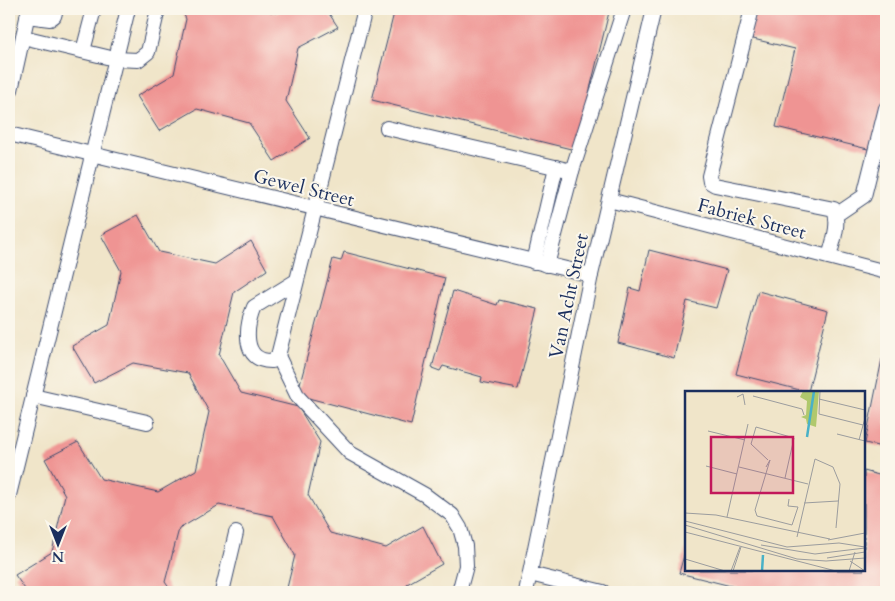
<svg xmlns="http://www.w3.org/2000/svg" width="895" height="601" viewBox="0 0 895 601" font-family="Cardo,serif">
	<style>
		.building { fill: #ef9493 }
		.lines { fill: none; stroke-linecap: round; stroke-linejoin: round }
		.minor-casing { stroke: #3b4a6e; stroke-width: 16 }
		.minor { stroke: #fff; stroke-width: 14 }
		.labels { text-anchor: middle; stroke-width: 4; stroke-linejoin: round; paint-order: stroke }
		.street-label { font-size: 19px; fill: #1b2f5e; stroke: #fbf7ec }
		.inset-river { fill: none; stroke: #49b1c7; stroke-width: 2.5 }
		.inset-road { fill: none; stroke: #9b9c9e; stroke-width: 1 }
		.view { fill: #c2185b; fill-opacity: 0.15; stroke: #c2185b; stroke-width: 2.5 }
		.inset-edge { fill: none; stroke: #1b2f5e; stroke-width: 2.5 }
	</style>
	<rect width="100%" height="100%" fill="#fbf7ec"/>
	<filter id="ink" filterUnits="userSpaceOnUse"><feTurbulence type="fractalNoise" baseFrequency=".02" numOctaves="2"/><feDisplacementMap in="SourceGraphic" scale="10" xChannelSelector="R" yChannelSelector="G"/><feConvolveMatrix kernelMatrix="1 2 1 2 8 2 1 2 1" color-interpolation-filters="sRGB"/></filter>
	<filter id="wash" filterUnits="userSpaceOnUse"><feTurbulence type="fractalNoise" baseFrequency=".0096" numOctaves="4" result="noise"/><feDisplacementMap in="SourceGraphic" scale="20" xChannelSelector="R" yChannelSelector="G"/><feGaussianBlur stdDeviation="1.12" result="paint"/><feColorMatrix in="noise" values="0 0 0 0 0 0 0 0 0 0 0 0 0 0 0 0 0 1.4 0 .05"/><feComposite in="paint" operator="in"/></filter>
	<g filter="url(#wash)">
		<rect width="100%" height="100%" fill="#f0e5c9"/>
		<g id="blocks">
			<g class="building">
				<polygon points="181,9 259,9 276,13 284,9 326,9 338,27 298,48 286,101 310,138 274,161 249,123 197,109 159,131 137,96 174,74 186,19"/>
				<polygon points="395,9 597,9 609,12 575,150 372,100"/>
				<polygon points="756,9 886,9 886,92 872,150 776,127 795,49 749,38"/>
				<polygon points="138,215 159,252 215,264 251,241 267,270 234,292 219,355 241,393 298,407 320,442 308,495 330,533 386,548 423,526 442,564 407,584 405,592 286,592 295,555 273,516 219,505 179,529 165,582 172,592 27,592 15,575 52,552 65,495 45,459 78,442 101,479 158,492 196,470 209,412 188,373 133,363 94,383 72,346 109,325 121,271 101,235"/>
				<polygon points="649,250 727,270 716,308 687,301 674,358 618,343 630,288 640,291"/>
				<polygon points="344,252 445,278 411,425 297,395 333,259 341,261"/>
				<polygon points="453,291 497,305 499,300 538,309 518,389 481,382 482,377 443,366 440,371 432,368"/>
				<polygon points="758,291 828,310 808,392 736,374"/>
				<polygon points="882,359 886,360 886,448 865,443"/>
				<polygon points="864,471 886,477 886,592 755,592 679,573 686,548 686,570 864,570"/>
			</g>
		</g>
	</g>
	<g filter="url(#ink)">
		<use href="#blocks" fill-opacity="0" stroke="#3b4a6e" stroke-width="1"/>
		<g class="lines">
			<g class="minor-casing">
				<g id="minor">
					<path d="M752,9L709,176L710,182L715,185L834,209C840,224 833,242 829,257"/>
					<polyline points="27,16 50,19 54,16 56,9"/>
					<polyline points="23,37 115,59 138,60 148,52 158,9"/>
					<polyline points="83,51 94,9"/>
					<polyline points="11,90 29,9"/>
					<polyline points="387,128 572,171"/>
					<polyline points="9,134 591,275"/>
					<polyline points="609,200 886,272"/>
					<polyline points="836,215 864,196 886,108"/>
					<polyline points="534,262 556,167"/>
					<polyline points="547,265 572,171 624,9"/>
					<path d="M296,281L254,307C246,326 241,362 272,361L278,356L365,9"/>
					<polyline points="278,356 298,397 350,453 425,495 452,515 460,528 465,546 466,566 459,592"/>
					<polyline points="33,396 147,422"/>
					<polyline points="9,495 128,9"/>
					<polyline points="530,574 603,592"/>
					<polyline points="222,592 236,533"/>
					<polyline points="526,592 591,275 654,9"/>
				</g>
			</g>
			<use href="#minor" class="minor"/>
		</g>
	</g>
	<g class="labels">
		<g class="street-label">
			<text transform="translate(304 187) rotate(14)" y="7">Gewel Street</text>
			<text transform="translate(752 218) rotate(15)" y="7">Fabriek Street</text>
			<text transform="translate(568 296) rotate(-78)" y="7">Van Acht Street</text>
		</g>
	</g>
	<g transform="translate(685 391)">
		<rect width="180" height="180" fill="#f0e5c9"/>
		<path d="M118,0H134L131,36L122,33L121,28L116,26L121,24L122,10L115,6Z" fill="#b0c86d"/>
		<path class="inset-river" d="M122,46L129,0M77,180L78,164"/>
		<path class="inset-road" d="M135,0L134,23L178,34M68,5L117,18L119,24M52,6L58,3L60,14M134,8L180,19M23,40L60,49M152,43L180,50M174,49L180,27M83,69L66,53L71,36L109,47L100,87M21,75L52,83M54,76L123,93M81,76L85,69L70,119L72,125L107,134L113,116L103,115L104,108M119,112L153,110M0,122L31,124L145,148M42,126L63,33M0,130L102,156L154,152L180,156M0,134L112,168L141,170L180,167M0,141L151,180M112,146L130,68L148,76L155,93L151,137M143,149L180,142M76,154L130,163L180,157M142,167L180,161M0,168L40,180M165,170L180,180M46,180L55,156M48,180L56,156M164,180L170,161"/>
		<path class="view" d="M26,46H108V102H26Z"/>
		<rect width="180" height="180" class="inset-edge"/>
	</g>
	<rect width="895" height="601" fill="none" stroke="#fbf7ec" stroke-width="30"/>
	<g transform="translate(58 544) rotate(180)" stroke="#fbf7ec" stroke-width="4" paint-order="stroke">
	<path d="M0-4L9 19L0 12L-9 19Z" fill="#1b2f5e"/>
	<text y="-8" font-size="14" font-weight="bold" text-anchor="middle" fill="#1b2f5e">N</text>
	</g>
</svg>
